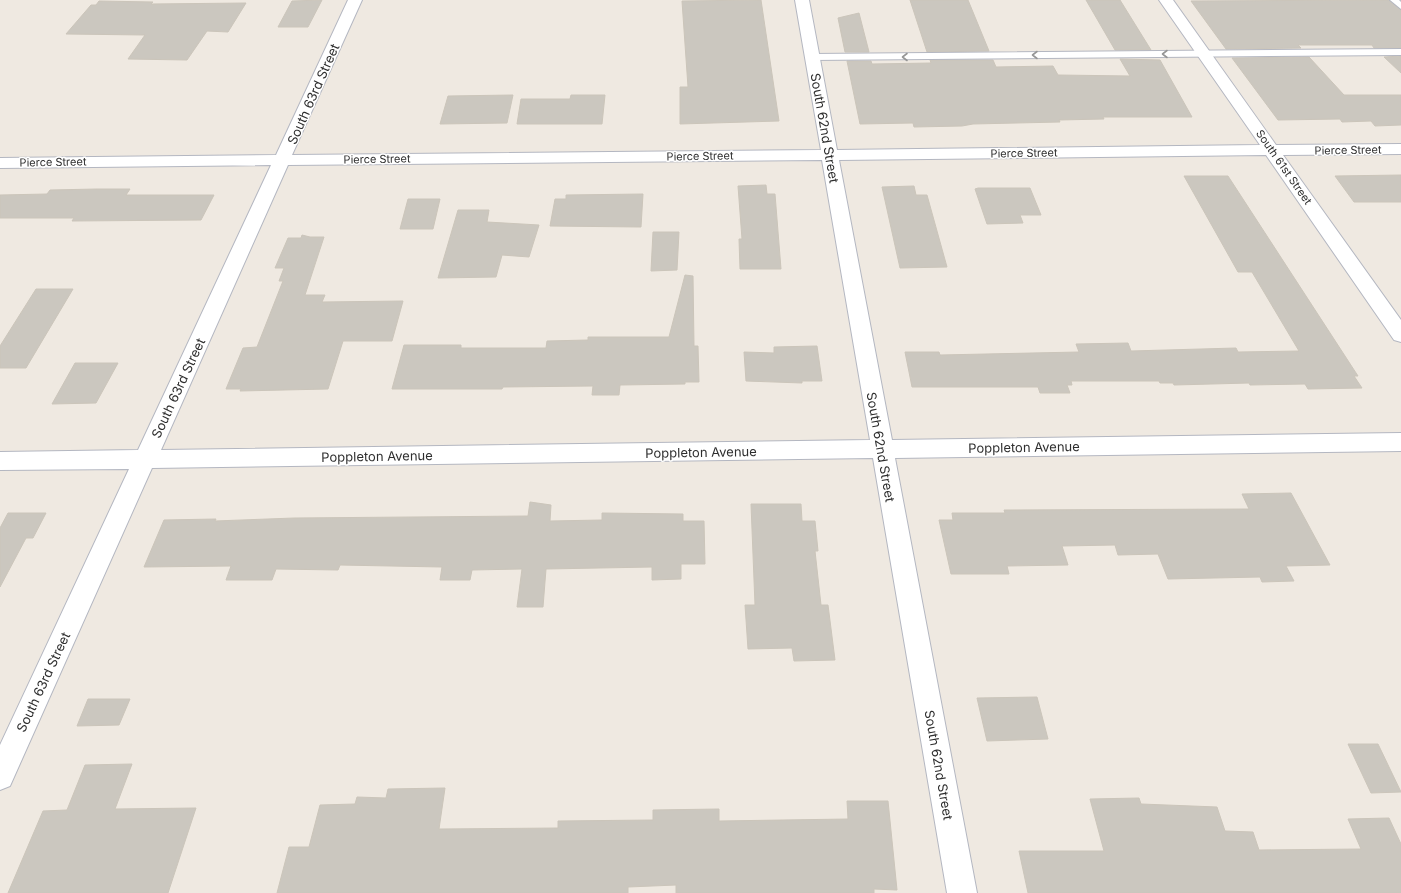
<svg xmlns="http://www.w3.org/2000/svg" width="1401" height="893" viewBox="0 0 1401 893" font-family="Inter,sans-serif">
	<style>
		.building { fill: #cbc7bf; stroke: #cbc5ba }
		.lines { fill: none; stroke-linecap: round; stroke-linejoin: round }
		.lane-casing { stroke: #b4b7c1; stroke-width: 2 }
		.street-casing { stroke: #b4b7c1; stroke-width: 2 }
		.lane { fill: #fff; fill-rule: evenodd }
		.street { fill: #fff; fill-rule: evenodd }
		.oneway { stroke: #969696 }
		.labels { text-anchor: middle; stroke-width: 3; stroke-linejoin: round; paint-order: stroke }
		.far-street-label { font-size: 11px; fill: #2e2e2e; stroke: #fff }
		.street-label { font-size: 13px; fill: #2e2e2e; stroke: #fff }
	</style>
	<rect width="100%" height="100%" fill="#efe9e1"/>
	<g class="building">
		<polygon points="322,0 308,27 278,27 292,1"/>
		<polygon points="761,0 779,121 680,124 680,87 688,87 682,1"/>
		<polygon points="910,0 968,0 989,51 927,52"/>
		<polygon points="1086,0 1120,0 1151,50 1115,50"/>
		<polygon points="1389,0 1401,10 1401,48 1374,48 1372,45 1298,45 1301,48 1226,49 1191,1"/>
		<polygon points="99,1 153,2 151,4 246,3 228,32 207,31 187,60 128,59 145,35 66,34 91,5 96,5"/>
		<polygon points="859,13 869,52 845,52 838,18"/>
		<polygon points="1401,56 1401,73 1384,57"/>
		<polygon points="1309,57 1344,95 1401,95 1401,125 1375,126 1371,121 1342,122 1340,119 1278,120 1232,58"/>
		<polygon points="1120,59 1160,60 1192,117 1103,117 1104,119 1059,120 1060,122 973,124 962,126 914,127 913,123 860,124 847,61 871,61 872,64 931,63 930,60 993,60 996,67 1053,66 1058,75 1130,76"/>
		<polygon points="513,95 507,123 440,124 448,96"/>
		<polygon points="571,95 605,95 602,124 517,124 521,99 570,99"/>
		<polygon points="1401,175 1401,202 1354,202 1335,176"/>
		<polygon points="1184,176 1228,176 1358,376 1354,376 1362,388 1308,389 1305,384 1250,385 1249,383 1174,385 1173,383 1160,383 1159,381 1071,381 1072,385 1067,385 1070,393 1040,393 1038,387 912,387 905,352 939,352 940,355 1079,352 1076,344 1128,343 1131,351 1236,348 1238,352 1299,351 1252,272 1238,272"/>
		<polygon points="766,185 767,194 775,194 781,269 740,269 739,239 742,239 738,186"/>
		<polygon points="914,186 916,195 927,195 947,267 900,268 882,187"/>
		<polygon points="978,188 1030,188 1041,215 1020,215 1023,223 987,224 975,189"/>
		<polygon points="97,189 130,189 126,195 214,195 201,220 72,221 74,218 0,218 0,195 47,194 50,190"/>
		<polygon points="643,194 641,227 550,226 555,199 566,199 566,195"/>
		<polygon points="408,199 440,199 433,229 400,229"/>
		<polygon points="458,210 489,210 487,222 539,225 529,257 502,255 496,277 438,278"/>
		<polygon points="653,232 679,232 677,270 651,271"/>
		<polygon points="302,235 310,237 324,237 305,295 325,295 322,302 403,301 392,341 343,341 328,389 240,391 241,389 226,389 243,348 257,347 283,281 279,281 284,268 275,268 288,238 301,238"/>
		<polygon points="685,275 693,276 694,346 698,346 699,382 685,382 685,384 620,385 619,395 592,395 593,386 503,387 502,389 392,389 404,345 461,345 461,348 546,348 547,341 588,340 588,337 669,337"/>
		<polygon points="36,289 73,289 26,368 0,368 0,346"/>
		<polygon points="817,346 822,381 802,381 802,383 746,381 744,352 774,353 774,347"/>
		<polygon points="75,363 118,363 96,403 52,404"/>
		<polygon points="1291,493 1330,565 1286,566 1294,581 1262,582 1260,577 1168,579 1158,554 1118,555 1115,545 1062,546 1068,565 1007,566 1009,574 951,574 939,520 953,520 952,513 1005,513 1004,510 1249,509 1242,494"/>
		<polygon points="530,502 551,505 550,521 602,520 602,513 683,514 683,521 704,521 705,564 681,564 681,579 652,580 652,567 546,569 543,607 517,607 522,569 472,570 470,580 440,580 442,567 340,565 338,570 276,569 272,580 226,580 231,566 144,567 164,520 216,519 215,521 294,518 528,516"/>
		<polygon points="751,504 801,504 802,521 815,521 818,551 815,551 821,605 828,605 835,660 794,661 792,648 748,649 745,605 755,605"/>
		<polygon points="8,513 46,513 33,538 26,538 0,587 0,528"/>
		<polygon points="1037,697 1048,739 987,741 977,698"/>
		<polygon points="88,699 130,699 119,725 77,726"/>
		<polygon points="1348,744 1378,744 1401,792 1371,793"/>
		<polygon points="132,764 115,809 196,808 168,893 8,893 43,811 67,810 85,765"/>
		<polygon points="445,788 439,829 558,828 558,821 653,820 653,810 719,809 719,821 848,819 847,801 888,801 897,890 874,889 874,893 676,893 676,885 628,887 628,893 277,893 289,847 309,847 320,805 355,804 357,797 386,798 388,789"/>
		<polygon points="1139,798 1141,804 1217,807 1225,831 1253,832 1259,850 1361,849 1348,819 1389,818 1401,844 1401,893 1028,893 1019,851 1104,851 1090,799"/>
	</g>
	<g class="lines">
		<g class="lane-casing">
			<g id="lane">
				<polygon points="1390,0 1399,0 1401,2 1401,9"/>
				<polygon points="1401,49 1401,55 812,60 807,57 812,54"/>
			</g>
		</g>
		<g class="street-casing">
			<path id="street" d="M348,0H362L292,155L821,150L795,0H809L837,150L1260,145L1159,0H1173L1276,145L1401,144V154L1283,155L1401,320V342L1394,340L1266,155L839,160L892,440L1401,433V451L895,458L977,893H947L873,458L152,468L10,786L0,790V745L129,469L0,470V452L138,450L271,165L0,168V158L276,155ZM822,160L870,440L161,450L288,165Z"/>
		</g>
		<use href="#lane" class="lane"/>
		<use href="#street" class="street"/>
	</g>
	<defs><path id="oneway-chevron" d="M-2-3.5L2.5 0L-2 3.5" fill="none" stroke-width="1.6" stroke-linecap="round" stroke-linejoin="round"/></defs>
	<g class="oneway">
		<use href="#oneway-chevron" transform="translate(1165 54) rotate(180)"/>
		<use href="#oneway-chevron" transform="translate(1035 55) rotate(180)"/>
		<use href="#oneway-chevron" transform="translate(905 57) rotate(180)"/>
	</g>
	<g class="labels">
		<g class="far-street-label">
			<text transform="translate(1348 150) rotate(-1)" y="4">Pierce Street</text>
			<text transform="translate(1024 153) rotate(-1)" y="4">Pierce Street</text>
			<text transform="translate(700 156) rotate(-1)" y="4">Pierce Street</text>
			<text transform="translate(377 159) rotate(-1)" y="4">Pierce Street</text>
			<text transform="translate(53 162) rotate(-1)" y="4">Pierce Street</text>
			<text transform="translate(1284 167) rotate(55)" y="4">South 61st Street</text>
		</g>
		<g class="street-label">
			<text transform="translate(313 94) rotate(-66)" y="5">South 63rd Street</text>
			<text transform="translate(825 128) rotate(80)" y="5">South 62nd Street</text>
			<text transform="translate(178 388) rotate(-65)" y="5">South 63rd Street</text>
			<text transform="translate(881 447) rotate(80)" y="5">South 62nd Street</text>
			<text transform="translate(1024 447) rotate(-1)" y="5">Poppleton Avenue</text>
			<text transform="translate(701 452) rotate(-1)" y="5">Poppleton Avenue</text>
			<text transform="translate(377 456) rotate(-1)" y="5">Poppleton Avenue</text>
			<text transform="translate(43 682) rotate(-65)" y="5">South 63rd Street</text>
			<text transform="translate(939 765) rotate(80)" y="5">South 62nd Street</text>
		</g>
	</g>
</svg>
